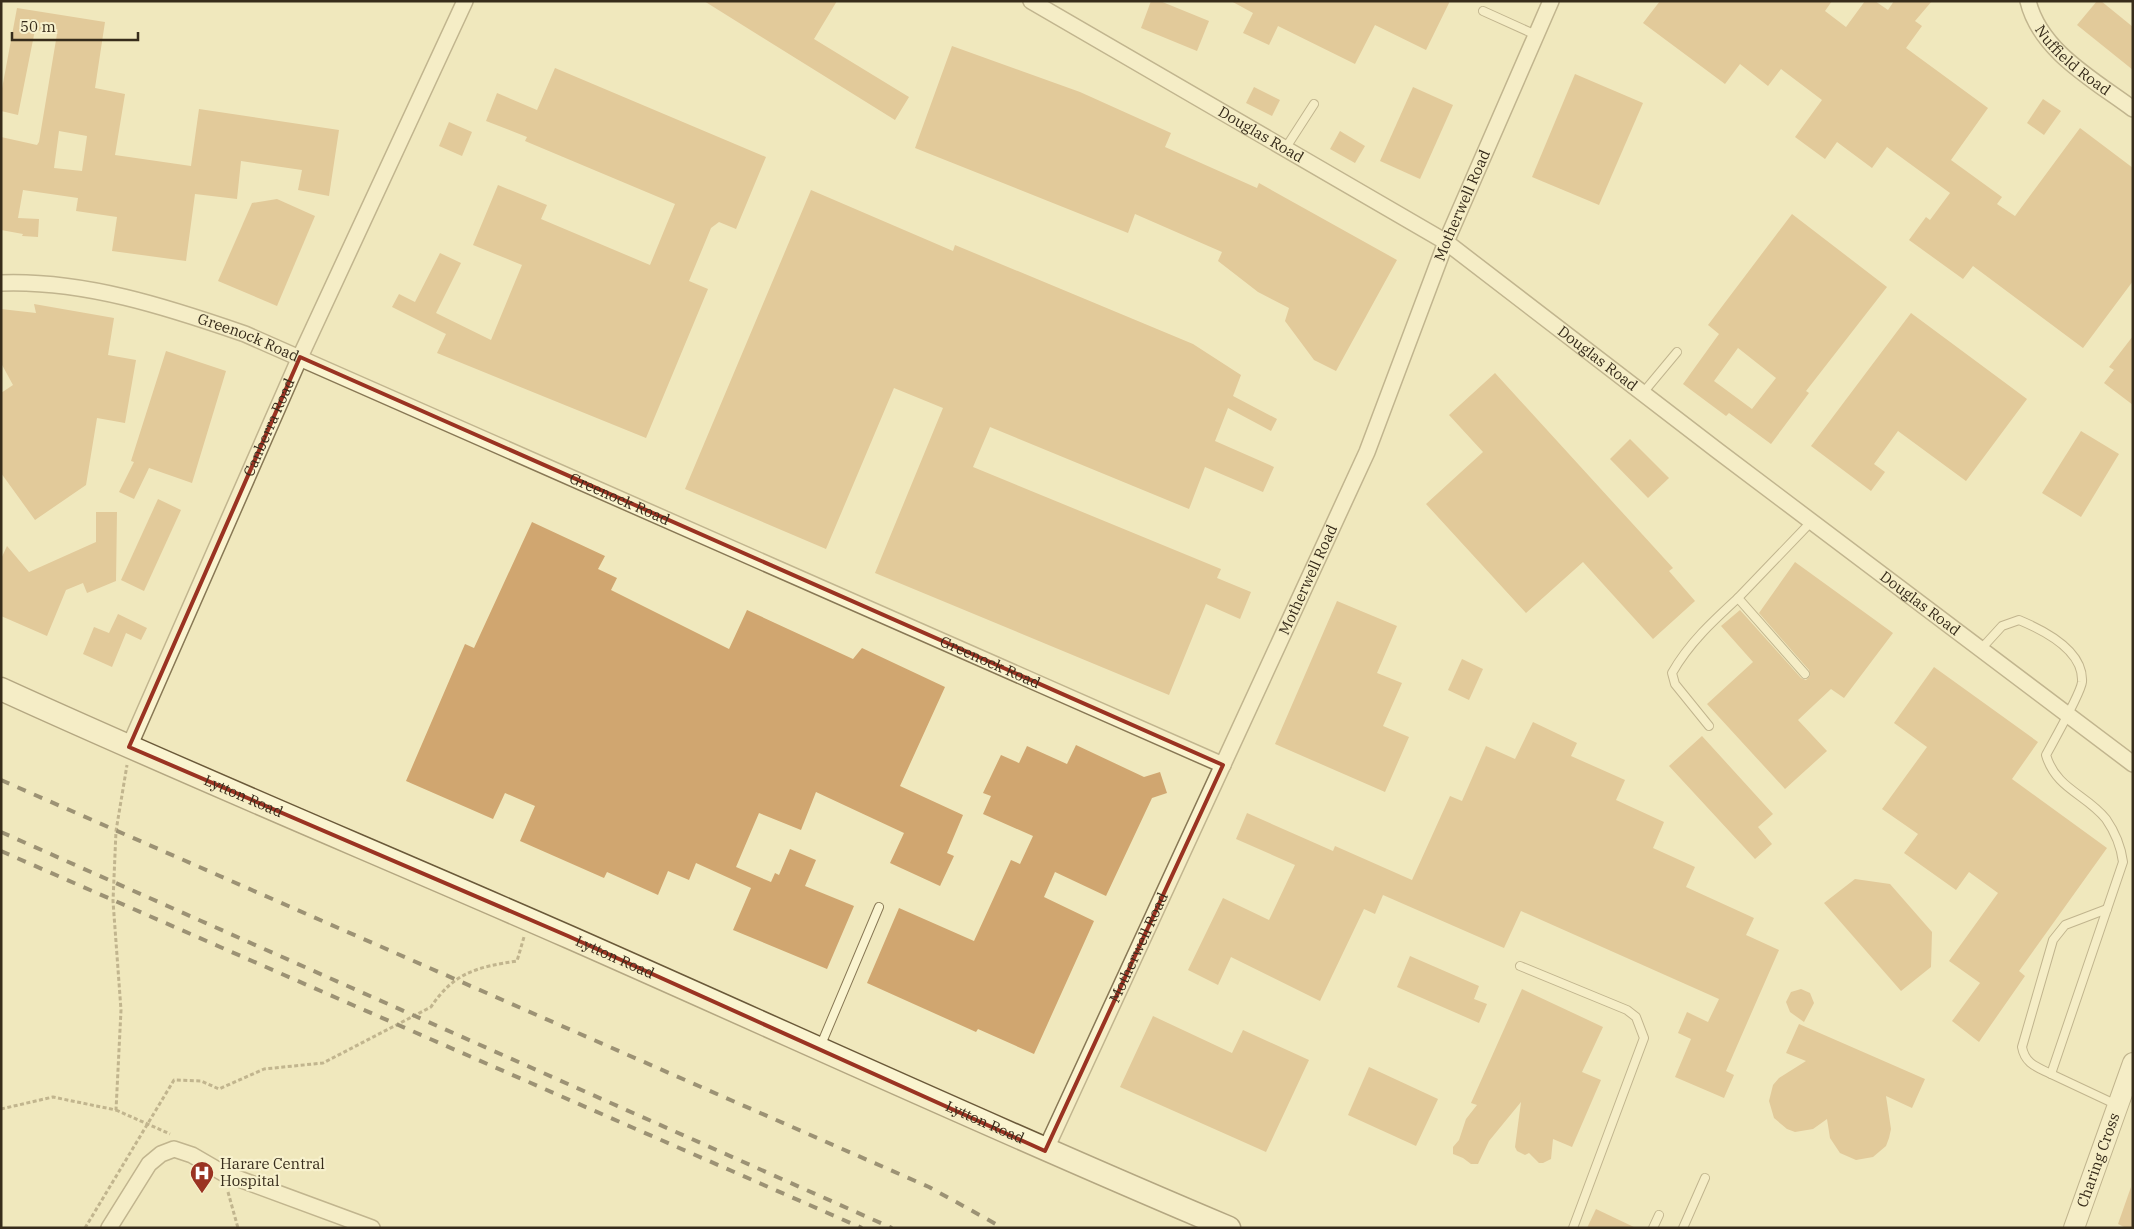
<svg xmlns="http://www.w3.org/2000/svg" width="2134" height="1229" viewBox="0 0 2134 1229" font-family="'IBM Plex Serif',serif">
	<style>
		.building { fill: #d0a670; fill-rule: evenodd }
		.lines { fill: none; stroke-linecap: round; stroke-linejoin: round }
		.service-casing { stroke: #887855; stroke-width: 10 }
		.minor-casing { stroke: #887855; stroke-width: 18 }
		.tertiary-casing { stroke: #887855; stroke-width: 22 }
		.secondary-casing { stroke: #6a5939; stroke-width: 25 }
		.path { stroke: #887855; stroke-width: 3; stroke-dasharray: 4 2.5; stroke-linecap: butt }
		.service { stroke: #faf4d0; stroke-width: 8 }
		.minor { stroke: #faf4d0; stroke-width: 15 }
		.tertiary { stroke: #faf4d0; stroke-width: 20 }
		.secondary { stroke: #faf4d0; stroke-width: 22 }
		.rail { stroke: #372c1b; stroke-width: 4; stroke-dasharray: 9 9; stroke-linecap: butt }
		.marked { fill: none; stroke: #9a3322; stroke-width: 4; stroke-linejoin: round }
		.labels { text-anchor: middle; stroke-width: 4.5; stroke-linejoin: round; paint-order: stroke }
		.street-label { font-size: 15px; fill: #372c1b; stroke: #f7f1cd }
		.poi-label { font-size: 15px; fill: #372c1b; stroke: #f7f1cd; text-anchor: start }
	</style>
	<rect width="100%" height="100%" fill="#f0e8bd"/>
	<g class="building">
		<polygon points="704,1 837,1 814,39 909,97 895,120"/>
		<polygon points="1151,1 1160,1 1209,21 1197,51 1141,28"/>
		<polygon points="1231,1 1450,1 1426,50 1375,25 1355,64 1278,26 1269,45 1243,33 1253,13"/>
		<polygon points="1660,1 1832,1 1825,11 1846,27 1865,1 1875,1 1888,10 1894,1 1932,1 1915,21 1922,26 1906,48 1988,108 1951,160 2002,197 1997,204 2015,216 2080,128 2133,168 2133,281 2083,348 1973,266 1963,279 1909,240 1926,217 1930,220 1950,193 1887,147 1872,168 1837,142 1825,159 1795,137 1822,100 1781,69 1768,86 1740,64 1725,84 1643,23"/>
		<polygon points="2097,1 2101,1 2133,27 2133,70 2077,25"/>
		<path d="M17,8L105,22L95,88L125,94L115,155L191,166L199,109L339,130L329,196L298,190L302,170L241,161L237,199L195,194L186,261L112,251L117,217L76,211L78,198L23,190L18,218L39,219L38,237L22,236L23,234L1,230V137L37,145L39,142L57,34L35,30L18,115L1,111V94ZM59,131L87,136L82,171L54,168Z"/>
		<polygon points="952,46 1080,92 1171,133 1165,147 1257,188 1259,183 1397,260 1336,371 1314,360 1285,321 1289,308 1258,292 1218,261 1222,252 1135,214 1128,233 915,148"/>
		<polygon points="555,68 766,157 736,229 719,222 711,228 689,281 708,289 646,438 437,353 446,334 392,307 399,294 415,302 440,253 461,263 436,313 491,340 522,265 473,245 498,185 547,205 541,219 650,265 675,204 525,141 527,137 486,121 497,93 537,110"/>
		<polygon points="1575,74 1643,103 1599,205 1532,177"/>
		<polygon points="1254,87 1280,100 1272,116 1246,103"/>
		<polygon points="1413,87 1453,105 1420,179 1380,161"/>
		<polygon points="2043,99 2061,111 2044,135 2027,123"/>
		<polygon points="449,122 472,132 462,156 439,146"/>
		<polygon points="1340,131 1365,146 1355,163 1330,149"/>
		<polygon points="811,190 953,251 955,245 1193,344 1241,375 1233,396 1277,419 1271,431 1228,408 1215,441 1274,467 1263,492 1205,467 1189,509 990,427 973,467 1221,569 1217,578 1251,592 1240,619 1206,604 1169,695 875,573 943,408 894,388 826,549 685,489"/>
		<polygon points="277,199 315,216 277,306 218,281 252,203"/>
		<path d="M1792,214L1887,287L1806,391L1809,393L1771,444L1729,413L1726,416L1683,384L1719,334L1708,325ZM1738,348L1776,378L1752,409L1714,381Z"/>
		<polygon points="34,304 114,318 108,355 136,360 125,423 97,418 86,485 35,520 1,473 1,393 13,385 1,363 1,309 36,313"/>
		<polygon points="1911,313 2027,399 1966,481 1898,431 1874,464 1885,472 1871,491 1811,446"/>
		<polygon points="2133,336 2133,405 2104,383 2114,370 2109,367"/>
		<polygon points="166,351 226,371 192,483 149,468 134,499 119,492 134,462 131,461"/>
		<polygon points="1495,373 1673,568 1669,571 1695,601 1653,639 1583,562 1526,613 1426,504 1483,452 1449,415"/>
		<polygon points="2081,431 2119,454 2081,517 2042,493"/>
		<polygon points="1630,439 1669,478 1648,498 1610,459"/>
		<polygon points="158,499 181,510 144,591 121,580"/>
		<polygon points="96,512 117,512 116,581 87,593 83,583 66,590 47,636 1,616 1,559 7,546 29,572 96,542"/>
		<polygon points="532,522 605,556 598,569 617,578 611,590 729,649 747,610 853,659 862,648 945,687 900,786 963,815 947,853 954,856 940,886 890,863 904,833 816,792 801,830 759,813 736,867 771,882 775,873 779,875 790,849 816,860 805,886 854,906 827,969 733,930 751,888 696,863 689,880 668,871 658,895 607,872 604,878 520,841 535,806 505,793 493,819 406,781 465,644 474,648"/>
		<polygon points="1795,562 1893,633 1844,698 1831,689 1798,720 1827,751 1785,789 1707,704 1753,662 1721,626 1740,610 1801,678 1806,680 1810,676 1809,670 1759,613"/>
		<polygon points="1337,601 1397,626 1377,673 1402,683 1383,726 1409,737 1385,792 1275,744"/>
		<polygon points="118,614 147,628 141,640 126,633 112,667 83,654 94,627 109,633"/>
		<polygon points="1462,659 1483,669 1469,700 1448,690"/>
		<polygon points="1934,667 2038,742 2012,779 2107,848 2019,971 2025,976 1979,1042 1952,1021 1980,983 1949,961 1998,893 1969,872 1956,890 1904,853 1918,834 1882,809 1927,747 1894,723"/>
		<polygon points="1533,722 1577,743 1571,756 1625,780 1616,800 1664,822 1653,848 1695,867 1686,887 1754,918 1746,935 1779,950 1726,1071 1734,1075 1724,1098 1675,1077 1691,1039 1678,1033 1687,1012 1708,1022 1719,999 1521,911 1504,948 1383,895 1375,914 1364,909 1320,1001 1231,957 1218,985 1188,970 1223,898 1269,920 1295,865 1236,839 1247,813 1333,851 1335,846 1412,880 1450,796 1462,801 1486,746 1515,759"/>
		<polygon points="1702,736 1773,814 1758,827 1772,844 1755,859 1669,766"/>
		<polygon points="1076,745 1144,777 1160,772 1167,793 1152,798 1106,896 1055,872 1044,897 1094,921 1034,1054 978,1029 976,1032 867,983 899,908 974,941 1011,860 1020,864 1033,836 983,814 991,796 983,793 1001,755 1019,763 1027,746 1067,764"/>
		<polygon points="1855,879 1890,884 1932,932 1931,967 1901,991 1824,903"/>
		<polygon points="1410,956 1479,986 1474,999 1487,1004 1479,1023 1397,987"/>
		<polygon points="1522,989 1603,1027 1582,1072 1601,1080 1572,1147 1553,1139 1551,1159 1543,1163 1539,1163 1529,1153 1525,1155 1517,1151 1515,1147 1521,1102 1489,1141 1478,1164 1471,1164 1463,1158 1453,1154 1453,1147 1459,1140 1466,1119 1477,1105 1471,1103"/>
		<polygon points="1801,989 1810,993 1814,1003 1804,1022 1790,1012 1786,1002 1791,992"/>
		<polygon points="1153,1016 1232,1053 1243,1030 1309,1060 1266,1152 1120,1087"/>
		<polygon points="1799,1024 1925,1079 1912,1108 1886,1096 1891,1129 1889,1138 1886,1146 1873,1157 1856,1160 1840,1153 1830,1138 1827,1119 1813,1129 1795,1132 1787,1129 1774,1118 1769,1101 1773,1085 1779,1078 1806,1061 1786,1053"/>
		<polygon points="1369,1067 1438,1099 1416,1146 1348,1115"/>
		<polygon points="2131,1187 2133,1228 2126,1228 2118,1224"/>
		<polygon points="1596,1209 1636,1228 1587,1228"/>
	</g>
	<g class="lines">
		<g class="service-casing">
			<g id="service">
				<polyline points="1483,11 1536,35"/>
				<polyline points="1285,149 1314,104"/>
				<polyline points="1642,394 1677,352"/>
				<path d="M1981,649L2002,626L2019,620C2043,630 2084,650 2082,682C2081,693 2053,742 2046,755C2056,789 2086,794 2106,819C2115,832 2121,847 2123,862L2051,1074L2117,1105"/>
				<polyline points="1805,674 1738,598 1811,522"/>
				<path d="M1709,726L1675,684L1672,673C1689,643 1713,621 1738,598"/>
				<polyline points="1520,966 1627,1010 1636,1017 1644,1038 1573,1228"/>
				<polyline points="820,1047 879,907"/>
				<path d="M2051,1074C2037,1067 2025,1064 2022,1047L2053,940L2065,925L2107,909"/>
				<polyline points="1653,1228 1659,1215"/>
				<polyline points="1683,1228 1705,1178"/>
			</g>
		</g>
		<g class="minor-casing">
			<g id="minor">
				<path id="s1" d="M1031,1L1446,242L1718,451L2133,764"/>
				<path id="s2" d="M2028,1C2040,51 2094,80 2133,109"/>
				<path id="s3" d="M1,283C84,280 167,307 245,334L1223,765"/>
				<path id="s4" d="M129,747L300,357L465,1"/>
				<path id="s5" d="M1045,1151L1367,452L1446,242L1551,1"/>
				<polyline points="109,1228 149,1164 161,1154 174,1149 192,1155 223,1173 372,1228"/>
			</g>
		</g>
		<g class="tertiary-casing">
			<g id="tertiary">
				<path id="s6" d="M2074,1228L2133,1063"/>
			</g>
		</g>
		<g class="secondary-casing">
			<g id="secondary">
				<path id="s7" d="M1,689C189,775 380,854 569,937C789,1034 1007,1135 1229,1228"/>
			</g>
		</g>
		<g class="path">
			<polyline points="1,1109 53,1097 116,1110 121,1010 113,901 116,831 127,765"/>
			<polyline points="116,1110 170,1134"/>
			<polyline points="228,1192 238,1228"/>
			<path d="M85,1228L174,1080L201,1081L219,1089L264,1069L323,1063L431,1007C454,972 478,967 517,961L524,937"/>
		</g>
		<use href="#service" class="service"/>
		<use href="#minor" class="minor"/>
		<use href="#tertiary" class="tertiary"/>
		<use href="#secondary" class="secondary"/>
		<g class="rail">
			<polyline points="1,780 929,1187 1003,1228"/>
			<polyline points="1,832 892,1228"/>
			<polyline points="1,851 862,1228"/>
		</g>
	</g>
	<path d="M0 0H2134V1229H0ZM300,357L1223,765L1045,1151L568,936L129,747Z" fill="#f0e8bd" fill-opacity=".55" fill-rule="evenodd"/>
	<path class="marked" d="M300,357L1223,765L1045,1151L568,936L129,747Z"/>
	<defs>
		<g id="hospital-pin" transform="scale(1.25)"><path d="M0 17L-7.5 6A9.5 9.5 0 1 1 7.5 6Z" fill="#9a3322" stroke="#f7f1cd"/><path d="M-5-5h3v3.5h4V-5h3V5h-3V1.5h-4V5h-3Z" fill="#fff"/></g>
	</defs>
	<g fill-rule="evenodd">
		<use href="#hospital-pin" x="202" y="1173"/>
	</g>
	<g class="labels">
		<g class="street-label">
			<text dy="5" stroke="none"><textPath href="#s2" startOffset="76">Nuffield Road</textPath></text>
			<text dy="5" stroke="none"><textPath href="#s1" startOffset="266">Douglas Road</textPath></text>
			<text dy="5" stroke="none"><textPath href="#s5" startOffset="1034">Motherwell Road</textPath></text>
			<text dy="5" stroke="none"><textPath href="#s3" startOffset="255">Greenock Road</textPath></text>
			<text dy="5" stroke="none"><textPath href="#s1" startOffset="671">Douglas Road</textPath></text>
			<text dy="5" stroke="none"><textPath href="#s4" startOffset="349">Canberra Road</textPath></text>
			<text dy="5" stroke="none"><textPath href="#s3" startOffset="660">Greenock Road</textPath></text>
			<text dy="5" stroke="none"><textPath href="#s5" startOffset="629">Motherwell Road</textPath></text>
			<text dy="5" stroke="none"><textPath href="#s1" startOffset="1076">Douglas Road</textPath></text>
			<text dy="5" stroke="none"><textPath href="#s3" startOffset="1065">Greenock Road</textPath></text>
			<text dy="5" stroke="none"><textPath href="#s7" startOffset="265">Lytton Road</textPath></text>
			<text dy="5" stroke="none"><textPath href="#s5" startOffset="224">Motherwell Road</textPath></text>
			<text dy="5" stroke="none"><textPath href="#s7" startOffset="670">Lytton Road</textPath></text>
			<text dy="5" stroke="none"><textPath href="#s7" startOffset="1075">Lytton Road</textPath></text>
			<text dy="5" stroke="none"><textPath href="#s6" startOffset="72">Charing Cross</textPath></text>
		</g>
		<g class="poi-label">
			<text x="220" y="1169">Harare Central<tspan x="220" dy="17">Hospital</tspan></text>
		</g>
	</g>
	<rect width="2134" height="1229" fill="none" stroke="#372c1b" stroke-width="5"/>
	<path d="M12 32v8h126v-8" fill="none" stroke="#372c1b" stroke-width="2.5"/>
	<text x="20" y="32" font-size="15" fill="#372c1b" stroke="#f7f1cd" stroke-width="4" paint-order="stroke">50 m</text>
</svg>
